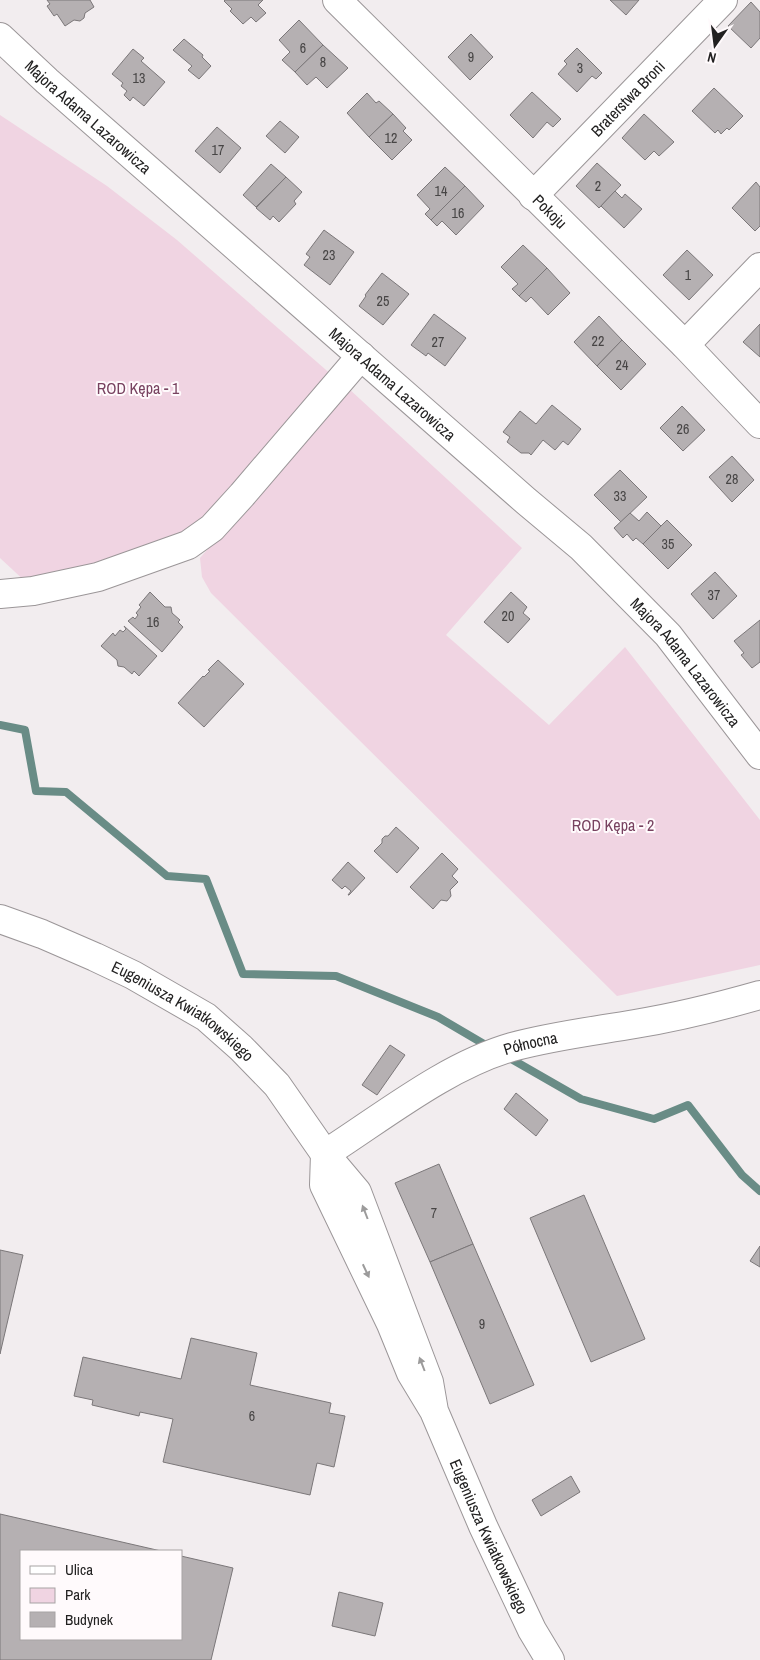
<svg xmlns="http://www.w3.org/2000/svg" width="760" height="1660" viewBox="0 0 760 1660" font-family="'Archivo Narrow',sans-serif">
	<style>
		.green { fill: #f0d4e2 }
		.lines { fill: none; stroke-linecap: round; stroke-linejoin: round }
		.stream { stroke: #698c86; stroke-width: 8 }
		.building { fill: #b5b0b2; stroke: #7b7779 }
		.minor-casing { stroke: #9b9698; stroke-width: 30 }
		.tertiary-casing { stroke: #9b9698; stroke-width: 30 }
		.minor { stroke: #fff; stroke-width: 28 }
		.tertiary { stroke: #fff; stroke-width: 28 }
		.oneway { fill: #9c9b9b }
		.labels { text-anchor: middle; stroke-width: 4; stroke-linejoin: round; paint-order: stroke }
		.number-label { font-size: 14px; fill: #474545 }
		.street-label { font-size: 16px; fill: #222121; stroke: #fffafc }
		.park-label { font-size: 16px; fill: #784260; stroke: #fffafc }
	</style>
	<rect width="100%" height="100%" fill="#f2edef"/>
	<g class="green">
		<polygon points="0,115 107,186 177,240 333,376 193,534 28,584 0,558"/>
		<polygon points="348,388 522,548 446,635 549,725 625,647 760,820 760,965 617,996 211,593 202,577 200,558"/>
	</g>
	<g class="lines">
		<g class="stream">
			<polyline points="0,725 25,730 36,791 66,792 167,876 206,879 243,974 336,976 438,1017 489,1047"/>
			<polyline points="506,1056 581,1099 654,1119 688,1105 742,1175 760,1191"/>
		</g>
	</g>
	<g class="building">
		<polygon points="47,0 90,0 94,7 85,13 84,18 80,21 74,20 65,26 57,14 54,16 47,6 50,4"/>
		<polygon points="225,0 263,0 258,5 266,13 256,22 251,17 243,24 230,11 232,9 224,1"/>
		<polygon points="610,0 639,0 626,15"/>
		<polygon points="751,2 760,12 760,38 751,48 728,26"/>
		<polygon points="299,20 323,45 295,72 282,60 290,52 279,40"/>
		<polygon points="471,34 493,57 470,80 448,57"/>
		<polygon points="184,39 203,55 202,57 211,66 199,79 188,70 192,66 173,50"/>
		<polygon points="323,45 348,68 327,88 316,77 307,85 295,72"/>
		<polygon points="577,48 602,73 596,79 592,76 577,92 558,74 567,64 564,61"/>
		<polygon points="133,49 144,58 141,61 165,82 144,106 133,97 130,101 124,95 127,91 121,86 123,83 112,74"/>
		<polygon points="714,88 743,116 729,130 727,128 721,134 718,130 715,133 692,111"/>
		<polygon points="532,92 561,119 553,127 547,122 533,138 510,115"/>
		<polygon points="367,93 376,103 379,101 393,114 369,137 347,113"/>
		<polygon points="393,114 406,128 403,131 412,140 392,160 369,137"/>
		<polygon points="644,114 674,142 659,156 654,151 645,160 622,138"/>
		<polygon points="280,121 299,137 285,153 266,136"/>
		<polygon points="217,127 241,148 220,173 195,151"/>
		<polygon points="597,163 621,185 599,208 576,186"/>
		<polygon points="271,164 286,177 256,207 243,195"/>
		<polygon points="445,167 465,186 431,220 425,214 430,209 417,195"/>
		<polygon points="286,177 302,192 294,201 296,204 279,222 273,216 270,220 256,208"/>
		<polygon points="756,182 760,187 760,226 755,231 732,208"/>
		<polygon points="465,186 484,206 456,235 442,221 437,226 431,220"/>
		<polygon points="615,191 622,198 625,194 642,209 624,228 601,206"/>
		<polygon points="324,230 354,252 330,285 304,265 310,257 306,254"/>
		<polygon points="523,245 547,268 519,296 512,289 518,284 501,267"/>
		<polygon points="687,250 713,275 689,300 663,275"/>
		<polygon points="547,268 570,293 548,315 531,297 526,302 519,296"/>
		<polygon points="382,273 409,294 383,325 359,306 366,296 365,295"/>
		<polygon points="434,314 466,338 445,366 428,353 426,356 411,345"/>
		<polygon points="599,316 622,340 597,366 574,342"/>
		<polygon points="760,324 760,357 743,342"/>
		<polygon points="622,340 646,364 621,390 597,366"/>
		<polygon points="552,405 581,429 568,445 563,441 555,450 543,440 531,455 529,453 521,453 507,442 510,437 503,432 520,411 536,424"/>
		<polygon points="682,406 705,430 683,451 660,428"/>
		<polygon points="732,456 754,480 732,502 709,477"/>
		<polygon points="620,470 647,497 621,522 594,495"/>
		<polygon points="647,512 661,526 643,544 636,538 633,541 627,534 623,538 614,528 630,513 639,521"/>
		<polygon points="667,520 692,545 668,569 643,544"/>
		<polygon points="715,572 737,596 713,619 691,594"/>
		<polygon points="150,592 165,607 171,607 172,613 180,620 178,622 183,627 162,652 128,621 133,617 135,619 138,615 136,613 141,607 139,605"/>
		<polygon points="511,592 527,607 523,613 530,619 508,643 484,622"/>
		<polygon points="760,620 760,662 752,668 741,655 744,653 734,641"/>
		<polygon points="124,626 157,656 139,676 134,671 132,674 124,667 118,666 117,660 101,646 113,633 115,636 120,630 123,632 126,629"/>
		<polygon points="218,660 244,684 204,727 178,703 203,676 204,677 210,671 208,670"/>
		<polygon points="396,827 419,848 397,873 374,851 382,843 382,839 385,836 388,836"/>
		<polygon points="442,853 458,869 452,876 458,882 450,890 451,896 447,901 441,900 433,909 410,887"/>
		<polygon points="348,862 365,878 349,895 348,895 351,891 345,886 342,889 332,880"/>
		<polygon points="390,1045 405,1055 377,1095 362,1085"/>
		<polygon points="516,1093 548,1120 536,1136 504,1109"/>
		<polygon points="439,1164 473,1244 430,1262 395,1183"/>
		<polygon points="584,1195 645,1339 591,1362 530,1218"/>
		<polygon points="473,1244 534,1385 490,1404 430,1262"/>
		<polygon points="760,1246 760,1267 750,1261"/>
		<polygon points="0,1250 23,1255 0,1354"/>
		<polygon points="191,1338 257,1353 250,1385 331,1403 329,1413 345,1416 334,1467 317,1463 310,1495 163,1462 173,1419 140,1412 139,1416 92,1405 93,1400 74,1396 83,1357 181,1379"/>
		<polygon points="571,1476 580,1492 541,1516 532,1500"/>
		<polygon points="0,1514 161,1551 21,1551 21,1639 181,1639 181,1556 233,1568 211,1660 0,1660"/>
		<polygon points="339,1592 383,1603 375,1636 332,1626"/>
	</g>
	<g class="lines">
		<g class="minor-casing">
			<g id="minor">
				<path id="s1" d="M337,0L685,345L760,424"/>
				<path id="s2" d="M0,37L47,81L526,501L581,547L668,635L760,755"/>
				<path id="s3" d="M533,196L723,0"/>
				<polyline points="685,345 760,267"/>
				<polyline points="0,594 33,591 98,577 188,545 212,528 242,495 361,356"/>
				<path id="s4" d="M325,1154C383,1117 446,1066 512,1047C552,1036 594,1031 635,1024C678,1017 718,1007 760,995"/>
			</g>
		</g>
		<g class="tertiary-casing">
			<g id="tertiary">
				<path id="s5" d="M0,919L42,934L95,957L133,975L206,1017L241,1048L277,1085L325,1154"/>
				<path id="s6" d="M434,1411L429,1382L357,1192L325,1154L324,1185L391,1324L411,1373L434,1411L483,1526L532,1630L550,1660"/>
			</g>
		</g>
		<use href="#minor" class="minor"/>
		<use href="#tertiary" class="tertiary"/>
	</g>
	<defs><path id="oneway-solid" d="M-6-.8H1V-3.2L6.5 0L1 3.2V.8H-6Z" transform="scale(1.25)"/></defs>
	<g class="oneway">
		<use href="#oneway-solid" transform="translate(365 1212) rotate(-111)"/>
		<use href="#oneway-solid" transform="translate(366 1271) rotate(65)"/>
		<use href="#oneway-solid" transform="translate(422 1364) rotate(-111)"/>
	</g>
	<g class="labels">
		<g class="number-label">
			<text x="303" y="53">6</text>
			<text x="471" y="62">9</text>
			<text x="323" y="67">8</text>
			<text x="580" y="73">3</text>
			<text x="139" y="83">13</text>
			<text x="391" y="143">12</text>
			<text x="218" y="155">17</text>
			<text x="598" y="191">2</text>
			<text x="441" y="196">14</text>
			<text x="458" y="218">16</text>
			<text x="329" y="260">23</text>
			<text x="688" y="280">1</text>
			<text x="383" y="306">25</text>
			<text x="598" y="346">22</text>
			<text x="438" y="347">27</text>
			<text x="622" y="370">24</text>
			<text x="683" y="434">26</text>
			<text x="732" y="484">28</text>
			<text x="620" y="501">33</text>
			<text x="668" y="549">35</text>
			<text x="714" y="600">37</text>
			<text x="508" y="621">20</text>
			<text x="153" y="627">16</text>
			<text x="434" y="1218">7</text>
			<text x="482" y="1329">9</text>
			<text x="252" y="1421">6</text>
		</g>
		<g class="street-label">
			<text dy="6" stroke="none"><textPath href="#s3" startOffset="136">Braterstwa Broni</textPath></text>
			<text dy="6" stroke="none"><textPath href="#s2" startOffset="119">Majora Adama Lazarowicza</textPath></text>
			<text dy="6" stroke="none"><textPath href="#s1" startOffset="300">Pokoju</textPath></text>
			<text dy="6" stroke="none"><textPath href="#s2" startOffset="524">Majora Adama Lazarowicza</textPath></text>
			<text dy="6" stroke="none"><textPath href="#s2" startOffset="929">Majora Adama Lazarowicza</textPath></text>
			<text dy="6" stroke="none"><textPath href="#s5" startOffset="206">Eugeniusza Kwiatkowskiego</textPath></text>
			<text dy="6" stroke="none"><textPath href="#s4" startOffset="235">Północna</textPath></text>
			<text dy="6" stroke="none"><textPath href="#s6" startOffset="702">Eugeniusza Kwiatkowskiego</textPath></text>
		</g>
		<g class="park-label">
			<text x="138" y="394">ROD Kępa - 1</text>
			<text x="613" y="831">ROD Kępa - 2</text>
		</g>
	</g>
	<rect x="20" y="1550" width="162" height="90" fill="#fffafc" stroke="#a7a3a4"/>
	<rect x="30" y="1566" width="25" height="8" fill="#ffffff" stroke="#a7a3a4"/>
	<text x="65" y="1575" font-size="15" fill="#222121">Ulica</text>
	<rect x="30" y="1588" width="25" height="15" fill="#f0d4e2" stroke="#a7a3a4"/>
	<text x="65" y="1600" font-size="15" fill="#222121">Park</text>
	<rect x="30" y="1612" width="25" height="15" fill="#b5b0b2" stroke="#a7a3a4"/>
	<text x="65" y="1625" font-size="15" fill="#222121">Budynek</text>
	<g transform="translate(715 45) rotate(194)" stroke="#fffafc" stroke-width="4" paint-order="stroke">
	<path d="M0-4L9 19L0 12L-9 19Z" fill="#222121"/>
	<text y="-8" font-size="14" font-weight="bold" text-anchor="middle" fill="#222121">N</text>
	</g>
</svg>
